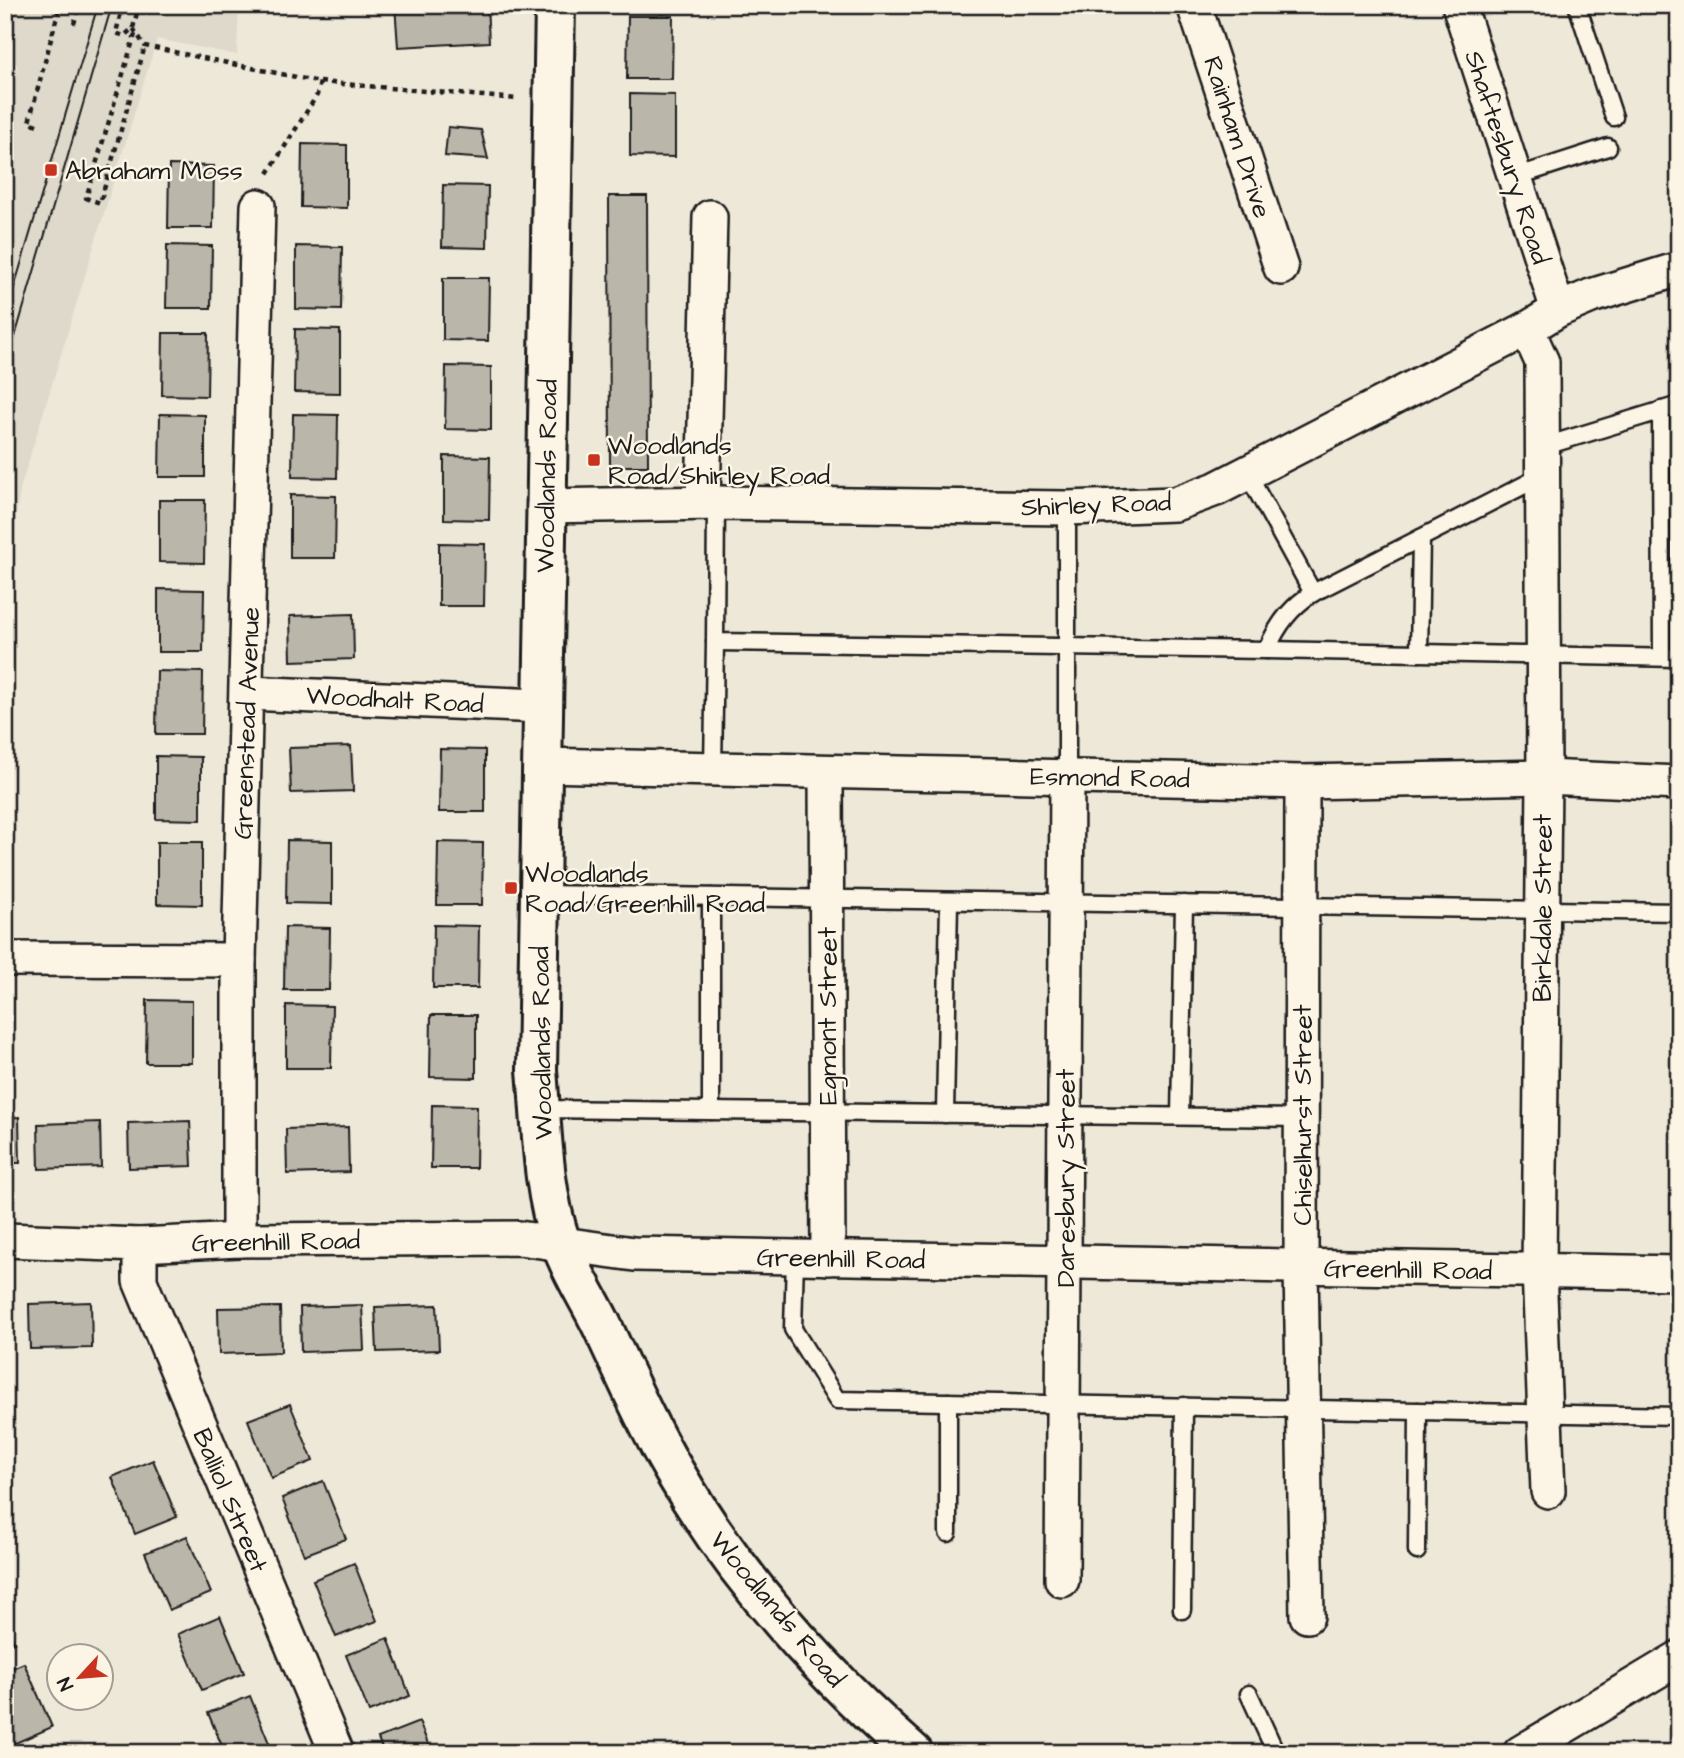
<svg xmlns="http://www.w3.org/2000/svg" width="1684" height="1758" viewBox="0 0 1684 1758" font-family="'Architects Daughter',sans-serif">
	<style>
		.built { fill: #ded9cb }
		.building { fill: #bab6aa; stroke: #1c1c1c; stroke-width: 2 }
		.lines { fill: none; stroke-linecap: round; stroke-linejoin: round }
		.service-casing { stroke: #1c1c1c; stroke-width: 21 }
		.minor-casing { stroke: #1c1c1c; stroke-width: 38 }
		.tertiary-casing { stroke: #1c1c1c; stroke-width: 44 }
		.path { stroke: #1c1c1c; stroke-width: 4.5; stroke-dasharray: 5 5; stroke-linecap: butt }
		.service { stroke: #fcf5e5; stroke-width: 16 }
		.minor { stroke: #fcf5e5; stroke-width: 33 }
		.tertiary { stroke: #fcf5e5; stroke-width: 38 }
		.tram { stroke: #1c1c1c; stroke-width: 2 }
		.poi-dot { fill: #c8321e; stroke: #fcf5e5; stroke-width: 2.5 }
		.labels { text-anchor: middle; stroke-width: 5; stroke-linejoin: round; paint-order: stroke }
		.street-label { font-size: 26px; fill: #1c1c1c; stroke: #fcf5e5 }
		.poi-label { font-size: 26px; fill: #1c1c1c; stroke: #fcf5e5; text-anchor: start }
	</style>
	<rect width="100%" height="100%" fill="#eee8d9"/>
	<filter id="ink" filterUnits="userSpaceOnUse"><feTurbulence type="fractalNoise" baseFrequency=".0143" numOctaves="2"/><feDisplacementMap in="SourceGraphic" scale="14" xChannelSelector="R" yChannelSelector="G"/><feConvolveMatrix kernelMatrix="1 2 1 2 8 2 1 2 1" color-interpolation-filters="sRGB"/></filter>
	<g filter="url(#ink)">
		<polygon class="built" points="5,5 239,5 237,55 157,39 21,486 5,582 5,106 18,66 5,50"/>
		<g class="building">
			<polygon points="395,5 487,5 489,42 398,47"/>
			<polygon points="628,16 673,16 672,79 627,79"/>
			<polygon points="630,94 675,95 675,157 630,156"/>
			<polygon points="448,127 481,130 488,159 445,156"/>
			<polygon points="302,144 347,145 347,208 301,207"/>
			<polygon points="169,165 214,166 213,228 168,228"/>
			<polygon points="443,185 488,186 487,248 442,247"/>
			<polygon points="609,196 647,196 648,466 610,466"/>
			<polygon points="167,245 212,246 211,308 166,308"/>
			<polygon points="296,246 342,247 341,310 296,309"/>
			<polygon points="443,278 489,278 488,341 443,340"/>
			<polygon points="295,329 340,330 340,393 294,392"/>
			<polygon points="163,333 208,333 207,396 162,395"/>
			<polygon points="446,366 491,367 491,430 445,429"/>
			<polygon points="160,414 205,415 205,477 159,477"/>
			<polygon points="293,414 338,415 337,478 292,477"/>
			<polygon points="444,456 490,457 489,520 444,519"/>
			<polygon points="290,495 336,496 335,558 290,558"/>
			<polygon points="159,500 205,500 204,563 159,562"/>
			<polygon points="439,543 485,544 484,606 439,606"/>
			<polygon points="158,589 204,590 203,652 158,652"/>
			<polygon points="353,614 354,659 291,661 290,616"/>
			<polygon points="157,671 203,672 202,734 156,734"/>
			<polygon points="351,746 353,791 291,793 289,748"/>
			<polygon points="440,749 485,750 485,812 439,812"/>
			<polygon points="156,756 201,757 201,820 156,819"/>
			<polygon points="287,840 332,841 332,904 286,903"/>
			<polygon points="157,842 202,842 202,905 157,904"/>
			<polygon points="438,842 483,843 482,905 437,905"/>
			<polygon points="434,925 479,926 478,988 433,988"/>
			<polygon points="285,927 330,928 329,990 284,990"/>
			<polygon points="147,1000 192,1001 192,1063 146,1063"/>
			<polygon points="286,1005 332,1006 331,1068 286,1068"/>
			<polygon points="431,1015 476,1015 476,1078 430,1077"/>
			<polygon points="432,1105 477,1106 476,1168 431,1168"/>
			<polygon points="19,1117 20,1163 5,1163 5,1118"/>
			<polygon points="190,1121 192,1166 129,1168 128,1123"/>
			<polygon points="100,1122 101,1167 39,1169 38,1124"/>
			<polygon points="348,1127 349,1172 287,1174 286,1129"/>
			<polygon points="91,1302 92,1348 30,1349 29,1304"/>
			<polygon points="362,1305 364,1350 301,1352 300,1307"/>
			<polygon points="437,1305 439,1350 377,1352 375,1307"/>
			<polygon points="280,1307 281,1352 219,1354 218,1308"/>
			<polygon points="290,1404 313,1461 271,1478 248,1420"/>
			<polygon points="153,1460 177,1517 135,1534 112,1477"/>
			<polygon points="323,1481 346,1539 304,1555 282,1498"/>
			<polygon points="187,1536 211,1593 169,1610 145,1553"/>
			<polygon points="354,1563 377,1621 336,1637 313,1580"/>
			<polygon points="220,1616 244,1673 202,1690 178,1634"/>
			<polygon points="5,1622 14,1642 5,1646"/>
			<polygon points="388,1638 410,1696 369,1712 346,1655"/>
			<polygon points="24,1663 52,1727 11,1745 5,1733 5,1671"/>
			<polygon points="250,1696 273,1753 225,1753 208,1713"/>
			<polygon points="419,1722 432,1753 384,1753 378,1738"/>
			<polygon points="59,1746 62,1753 43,1753"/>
		</g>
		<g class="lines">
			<g class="service-casing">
				<g id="service">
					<polyline points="1577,5 1614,117"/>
					<polyline points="1515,177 1608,147"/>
					<polyline points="1661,410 1662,657"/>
					<polyline points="1542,447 1679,405"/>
					<polyline points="1247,473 1313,593 1542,476"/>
					<path d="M716,503L715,642L1267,650C1276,627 1292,606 1313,593"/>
					<polyline points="1067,508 1067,776"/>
					<polyline points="1267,650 1679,658"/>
					<polyline points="1419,653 1421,538"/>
					<polyline points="713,769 715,642"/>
					<polyline points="540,894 1679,912"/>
					<polyline points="540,1109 1302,1118"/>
					<polyline points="711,1111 711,897"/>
					<polyline points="945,1114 949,901"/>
					<polyline points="1180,1116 1184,904"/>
					<polyline points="795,1258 793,1329 837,1400 1679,1416"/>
					<polyline points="948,1533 948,1402"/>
					<polyline points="1417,1551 1418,1411"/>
					<polyline points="1182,1610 1184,1406"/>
					<polyline points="1249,1694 1276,1753"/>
				</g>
			</g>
			<g class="minor-casing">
				<g id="minor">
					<polyline points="1194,5 1281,268"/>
					<polyline points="1459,5 1558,310"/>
					<polyline points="1527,329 1542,362 1544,777 1539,1270 1548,1491"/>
					<polyline points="703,503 710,217"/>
					<polyline points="544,506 716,503 1067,508 1175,504 1216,489 1527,329 1558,310 1591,296 1679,269"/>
					<polyline points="248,693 542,706"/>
					<polyline points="541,765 1302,782 1544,777 1679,783"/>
					<polyline points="826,773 828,1258"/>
					<polyline points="1302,782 1301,1267 1307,1616"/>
					<polyline points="5,959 239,960"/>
					<polyline points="5,1240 140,1245 239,1240 519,1238 634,1254 1679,1273"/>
					<polyline points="239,1240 239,960 258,206"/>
					<polyline points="140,1245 140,1281 337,1753"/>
					<polyline points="1062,1580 1067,776"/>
					<polyline points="1520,1753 1679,1658"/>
				</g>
			</g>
			<g class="tertiary-casing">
				<path id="tertiary" d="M555,5L537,1070C542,1127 542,1189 561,1243C571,1273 590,1300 603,1328C626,1377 647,1425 674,1471C736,1578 820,1671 913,1753"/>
			</g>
			<g class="path">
				<polyline points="85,5 110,12 121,12 116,33 124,36 133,28 145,46 320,82 317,95 267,175"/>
				<polyline points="74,24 79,5"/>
				<polyline points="133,28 139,5"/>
				<polyline points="135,34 86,198 100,203 145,46"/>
				<polyline points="320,82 518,99"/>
				<polyline points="37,125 29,122 60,5"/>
			</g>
			<use href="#service" class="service"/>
			<use href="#minor" class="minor"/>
			<use href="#tertiary" class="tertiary"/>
			<g class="tram">
				<polyline points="5,318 98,5"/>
				<polyline points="5,371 112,5"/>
			</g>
		</g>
	</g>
	<g class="poi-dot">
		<rect x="44" y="163" width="14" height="14" rx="3.5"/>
		<rect x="587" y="453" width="14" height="14" rx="3.5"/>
		<rect x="504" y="881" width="14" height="14" rx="3.5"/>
	</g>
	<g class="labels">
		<g class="street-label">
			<text transform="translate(1238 137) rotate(72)" y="9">Rainham Drive</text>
			<text transform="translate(1508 157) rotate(72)" y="9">Shaftesbury Road</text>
			<text transform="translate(546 476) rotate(-89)" y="9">Woodlands Road</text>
			<text transform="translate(1096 504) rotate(-2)" y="9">Shirley Road</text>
			<text transform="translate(395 699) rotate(3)" y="9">Woodhalt Road</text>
			<text transform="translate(246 723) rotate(-88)" y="9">Greenstead Avenue</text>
			<text transform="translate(1110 777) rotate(1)" y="9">Esmond Road</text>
			<text transform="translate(1542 908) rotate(-90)" y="9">Birkdale Street</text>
			<text transform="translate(827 1016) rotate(-90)" y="9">Egmont Street</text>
			<text transform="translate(541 1043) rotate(-91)" y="9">Woodlands Road</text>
			<text transform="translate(1302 1115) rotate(-90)" y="9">Chiselhurst Street</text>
			<text transform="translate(1065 1178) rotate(-90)" y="9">Daresbury Street</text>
			<text transform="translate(276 1241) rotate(-1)" y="9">Greenhill Road</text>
			<text transform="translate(841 1258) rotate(1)" y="9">Greenhill Road</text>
			<text transform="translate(1408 1269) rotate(1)" y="9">Greenhill Road</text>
			<text transform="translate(231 1500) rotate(67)" y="9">Balliol Street</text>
			<text transform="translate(778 1609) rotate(50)" y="9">Woodlands Road</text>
		</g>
		<g class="poi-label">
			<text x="65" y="179">Abraham Moss</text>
			<text x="608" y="454">Woodlands<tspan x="608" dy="30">Road/Shirley Road</tspan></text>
			<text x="525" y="882">Woodlands<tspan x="525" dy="30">Road/Greenhill Road</tspan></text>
		</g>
	</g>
	<rect width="1684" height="1758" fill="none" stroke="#fcf5e5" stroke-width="28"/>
	<rect x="14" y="14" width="1656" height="1730" fill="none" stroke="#1c1c1c" stroke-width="2.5" filter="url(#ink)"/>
	<g transform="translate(80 1677) rotate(244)"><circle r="33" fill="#fcf5e5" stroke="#a29e95" stroke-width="2"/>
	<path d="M0-5L12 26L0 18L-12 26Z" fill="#c8321e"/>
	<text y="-10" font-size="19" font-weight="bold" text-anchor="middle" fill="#1c1c1c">N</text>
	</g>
</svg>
